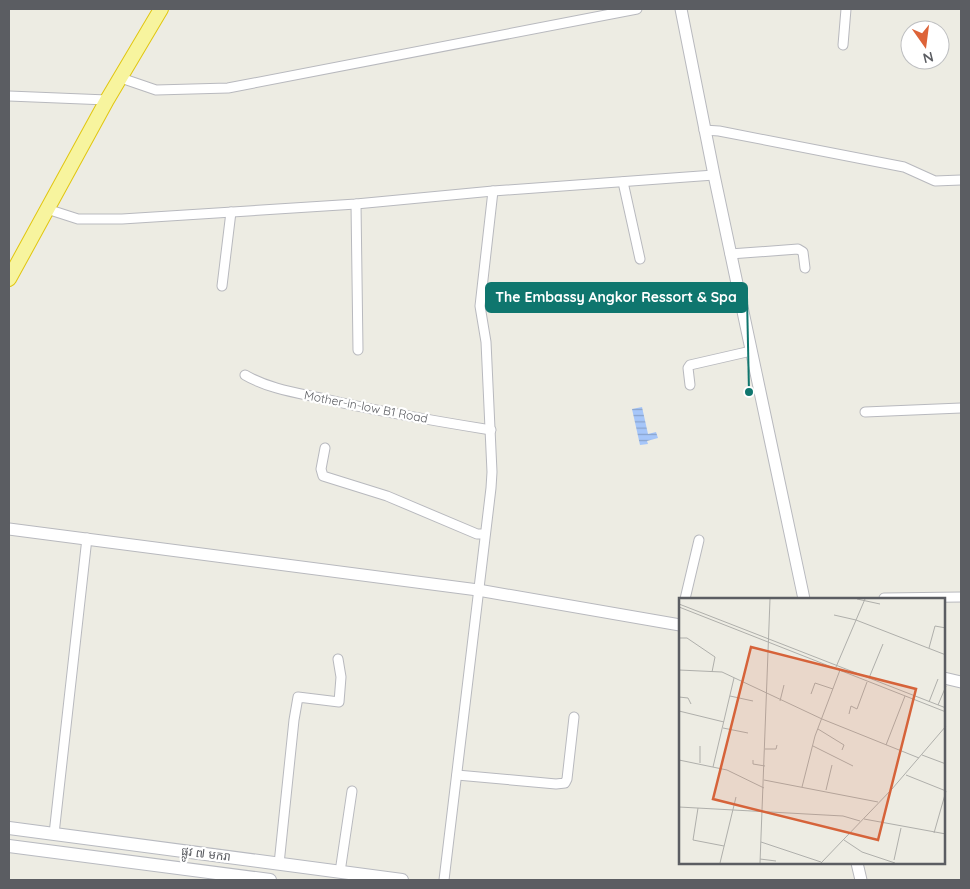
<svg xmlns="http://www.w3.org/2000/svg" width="970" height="889" viewBox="0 0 970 889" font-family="Quicksand,'Noto Sans Khmer',sans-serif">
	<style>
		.water { fill: url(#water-rules) }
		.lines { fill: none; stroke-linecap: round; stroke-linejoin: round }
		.minor-casing { stroke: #b8b9be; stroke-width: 11 }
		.tertiary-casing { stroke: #b8b9be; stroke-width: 13 }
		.secondary-casing { stroke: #b8bac0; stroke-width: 14 }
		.trunk-casing { stroke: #e1c60f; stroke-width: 16 }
		.minor { stroke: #fff; stroke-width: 9 }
		.tertiary { stroke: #fff; stroke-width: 11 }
		.secondary { stroke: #fff; stroke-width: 12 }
		.trunk { stroke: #f7f49e; stroke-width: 14 }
		.labels { text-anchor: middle; stroke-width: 4.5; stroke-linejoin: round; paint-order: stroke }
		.street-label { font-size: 12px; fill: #5b5d62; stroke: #fff }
		.inset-road { fill: none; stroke: #afafab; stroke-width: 1 }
		.view { fill: #d6633a; fill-opacity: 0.15; stroke: #d6633a; stroke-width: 2.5 }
		.inset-edge { fill: none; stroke: #5b5d62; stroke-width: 2.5 }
		.leader { fill: none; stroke: #0f766e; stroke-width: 2 }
		.callout-dot { fill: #0f766e; stroke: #fff; stroke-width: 2 }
		.callout { fill: #0f766e; stroke: #0f766e; stroke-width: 2 }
		.callout-label { font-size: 14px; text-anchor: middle; font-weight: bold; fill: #fff }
	</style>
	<defs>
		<pattern id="water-rules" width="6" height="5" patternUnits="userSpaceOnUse" patternTransform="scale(1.25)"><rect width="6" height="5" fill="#a6c6f9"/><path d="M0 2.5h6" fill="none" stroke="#8aa4cd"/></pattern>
	</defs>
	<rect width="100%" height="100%" fill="#edece3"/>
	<polygon class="water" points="642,407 648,434 656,432 658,438 647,441 648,444 640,445 632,409"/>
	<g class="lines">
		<g class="minor-casing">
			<g id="minor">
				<polyline points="843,45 846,9"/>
				<polyline points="121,78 156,90 228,88 637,9"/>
				<polyline points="9,96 107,100"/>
				<polyline points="704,130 719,131 904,167 935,181 961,180"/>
				<polyline points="623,182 640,259"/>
				<polyline points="356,204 358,350"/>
				<polyline points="47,209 78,219 122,219 356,204 493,191 714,175"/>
				<polyline points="730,254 798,249 803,252 805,268"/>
				<polyline points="222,286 231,212"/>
				<path d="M245,375C269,389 298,393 325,399C380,412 435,421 491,430"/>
				<polyline points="690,385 688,368 690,365 751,351"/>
				<polyline points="865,412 961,408"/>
				<polyline points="325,448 321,469 323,476 387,496 477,534 485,534"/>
				<polyline points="884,598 961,597"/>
				<polyline points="685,599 699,540"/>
				<polyline points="457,775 556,784 565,783 567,779 574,717"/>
				<polyline points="54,834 87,538"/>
				<polyline points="279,864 294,720 298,697 339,702 341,677 338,659"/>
				<polyline points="340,872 352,791"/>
				<polyline points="444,880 491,488 492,472 486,342 480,306 493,191"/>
			</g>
		</g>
		<g class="tertiary-casing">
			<g id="tertiary">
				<polyline points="681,9 714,175 804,599"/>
				<polyline points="9,529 478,590 680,625"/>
				<polyline points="944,678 961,682"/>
				<polyline points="857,863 861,880"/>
			</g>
		</g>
		<g class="secondary-casing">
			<g id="secondary">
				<polyline points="9,828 402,880"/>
				<polyline points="9,846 270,880"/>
			</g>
		</g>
		<g class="trunk-casing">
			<polyline id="trunk" points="9,279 107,100 161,9"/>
		</g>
		<use href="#minor" class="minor"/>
		<use href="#tertiary" class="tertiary"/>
		<use href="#secondary" class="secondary"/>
		<use href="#trunk" class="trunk"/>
	</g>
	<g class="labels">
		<g class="street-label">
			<text transform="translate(366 407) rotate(11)" y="4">Mother-in-low B1 Road</text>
			<text transform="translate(206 854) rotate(7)" y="4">ផ្លូវ ៧ មករា</text>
		</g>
	</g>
	<g transform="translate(679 598)">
		<rect width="266" height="266" fill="#edece3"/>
		<path class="inset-road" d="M178,1L201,6M0,6L267,110M0,9L267,114M155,17L177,22L267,57M0,40H8L36,59L33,74M250,50L256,28L267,30M157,69L186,1M0,72L43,74L143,121L240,160M190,80L204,46M132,96L136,85L154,91M51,98L74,103M0,99L9,100L12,106M101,103L105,87M250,104L259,81M259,107L267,88M0,113L45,124M170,116L172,108L178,111L188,84M44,130L69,135M139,131L165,147L163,152M207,147L226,98M21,148V165M134,148L174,168M86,151H97L98,147M243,157L267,166M0,162L48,172L85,190M74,162V166L86,168M34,169L55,80M227,177L267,193M85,182L199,204M123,189L136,138L161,72M147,192L153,167M0,209L164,218L181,223M19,210L14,242L45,248M185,221L267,236M255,235L267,193M165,242L183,254L216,265M82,244L142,264M81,261L97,263M215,262L222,230M41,265L57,199M81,265L91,1M142,265L213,191L267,128"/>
		<path class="view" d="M72,49L237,91L199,242L34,201Z"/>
		<rect width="266" height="266" class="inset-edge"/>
	</g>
	<path class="leader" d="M749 392L747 297"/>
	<circle class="callout-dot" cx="749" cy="392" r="5"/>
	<rect class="callout" x="486" y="283" width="261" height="29" rx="5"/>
	<g class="callout-label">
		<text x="616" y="302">The Embassy Angkor Ressort &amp; Spa</text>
	</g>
	<rect width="970" height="889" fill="none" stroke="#5b5d62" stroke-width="20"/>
	<g transform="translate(925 45) rotate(166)"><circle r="24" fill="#ffffff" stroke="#bdbec0"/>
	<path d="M0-4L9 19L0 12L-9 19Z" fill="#dd6338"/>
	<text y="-8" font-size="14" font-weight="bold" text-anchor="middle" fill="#5b5d62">N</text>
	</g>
</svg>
